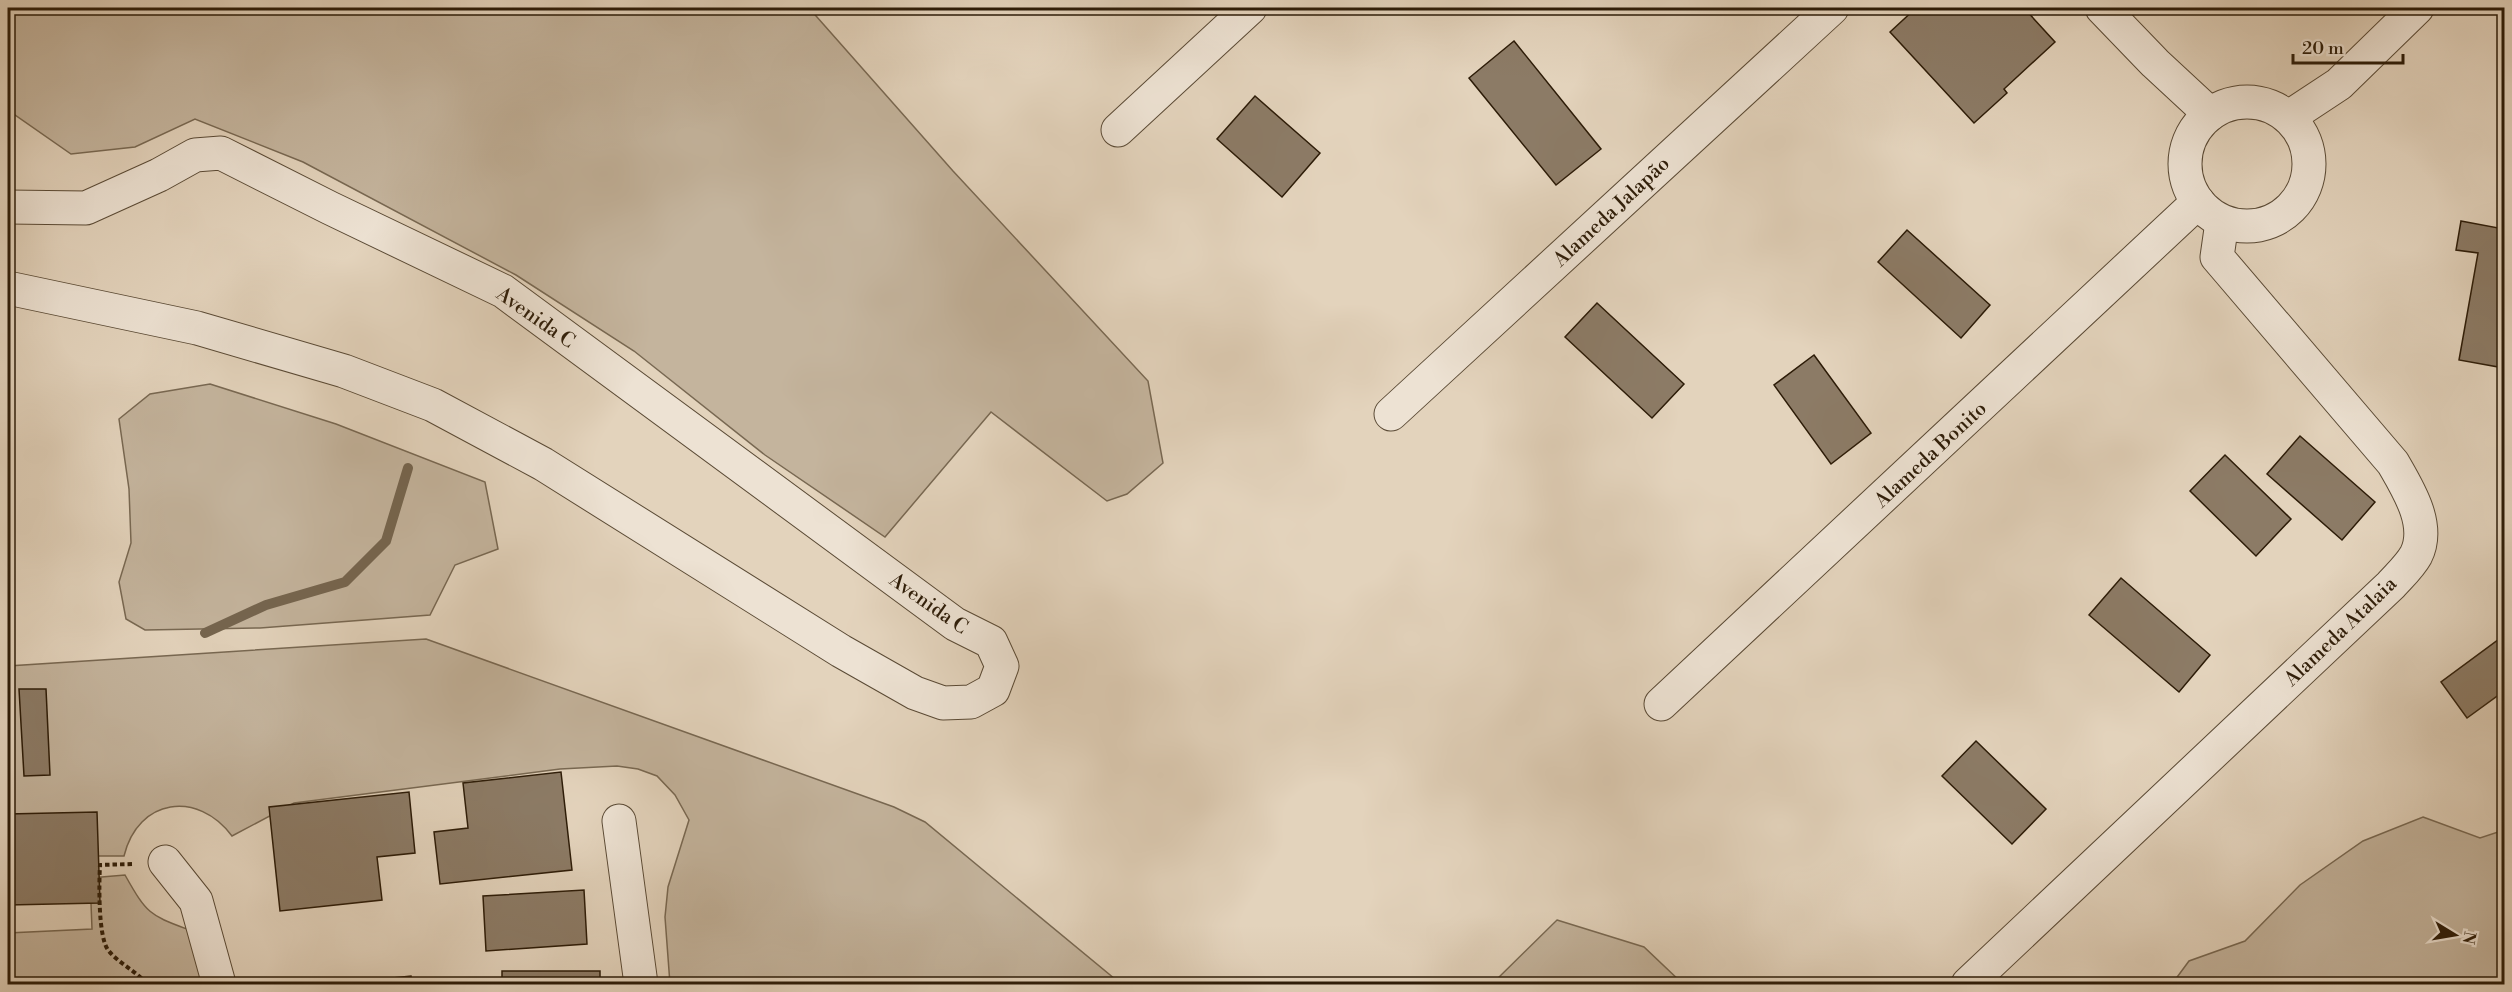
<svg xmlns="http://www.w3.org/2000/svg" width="2512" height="992" viewBox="0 0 2512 992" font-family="'Libre Bodoni',serif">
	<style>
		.green { fill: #c4b49d; stroke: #786852; stroke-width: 1.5 }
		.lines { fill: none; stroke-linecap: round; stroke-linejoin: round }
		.stream { stroke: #75654f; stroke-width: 10 }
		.building { fill: #8c7b66; stroke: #2d1c08; stroke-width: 1.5 }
		.minor-casing { stroke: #5a4a35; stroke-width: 35 }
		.path { stroke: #2d1c08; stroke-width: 4; stroke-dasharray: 4.5 3; stroke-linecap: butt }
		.minor { stroke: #ede2d3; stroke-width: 33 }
		.labels { text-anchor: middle; stroke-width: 5; stroke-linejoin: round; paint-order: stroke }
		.street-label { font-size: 20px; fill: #2d1c08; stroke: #ede2d3 }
	</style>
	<rect width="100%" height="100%" fill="#e3d3bc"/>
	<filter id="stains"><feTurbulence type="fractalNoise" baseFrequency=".00333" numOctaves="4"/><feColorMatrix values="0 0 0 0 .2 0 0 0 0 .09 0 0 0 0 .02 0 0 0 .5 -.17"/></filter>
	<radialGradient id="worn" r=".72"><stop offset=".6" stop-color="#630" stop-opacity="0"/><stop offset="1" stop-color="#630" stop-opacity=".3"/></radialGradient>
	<g class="green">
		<polygon points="8,8 809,8 953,171 1148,381 1163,463 1127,494 1107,501 991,412 885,537 765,455 634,351 516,275 303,162 195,119 135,147 71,154 8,110"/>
		<polygon points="210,384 336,424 485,482 498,549 455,565 430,615 260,628 145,630 126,619 119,582 131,543 129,489 119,419 150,394"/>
		<path d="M426,639L894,807L925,822L1121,984H670L665,917L668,887L689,820L675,795L657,776L638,769L617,766L560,769L294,803L232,836C198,790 138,798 124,856H87L84,834L8,838V666Z"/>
		<polygon points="2423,817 2480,838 2504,830 2504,984 2172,984 2189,961 2245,941 2300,885 2363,841"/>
		<path d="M125,875C148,916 150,915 192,931L213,984H8V933L92,929L90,878Z"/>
		<polygon points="1557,920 1644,947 1683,984 1492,984"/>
	</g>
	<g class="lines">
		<polyline class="stream" points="205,633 266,605 345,582 386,541 408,468"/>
	</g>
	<g class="building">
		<polygon points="1916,8 2024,8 2055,42 2004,89 2007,93 1974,123 1890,32"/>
		<polygon points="1514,41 1601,149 1556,185 1469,78"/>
		<polygon points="1255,96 1320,153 1282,197 1217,139"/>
		<polygon points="2461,221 2504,229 2504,368 2459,360 2478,253 2456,250"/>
		<polygon points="1907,230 1990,305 1961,338 1878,262"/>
		<polygon points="1597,303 1684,384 1652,418 1565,337"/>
		<polygon points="1814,355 1871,433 1831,464 1774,385"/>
		<polygon points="2300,436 2375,502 2342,540 2267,474"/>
		<polygon points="2225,455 2291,519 2256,556 2190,491"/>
		<polygon points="2121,578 2210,655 2179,692 2089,615"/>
		<polygon points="2502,637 2504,641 2504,691 2467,718 2441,682"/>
		<polygon points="19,689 46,689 50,775 24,776"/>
		<polygon points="1976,741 2046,809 2012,844 1942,776"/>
		<polygon points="561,772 572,870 440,884 434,832 468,828 463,783"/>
		<polygon points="409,792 415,853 377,857 382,900 280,911 269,807"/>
		<polygon points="97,812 100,903 8,905 8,814"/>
		<polygon points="584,890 587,944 486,951 483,896"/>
		<rect x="502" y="971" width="98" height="13"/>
		<polygon points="411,976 412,984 333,984"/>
	</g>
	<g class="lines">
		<g class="minor-casing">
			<g id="minor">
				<polyline points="2102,8 2155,63 2210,114"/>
				<circle cx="2247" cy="164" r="62"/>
				<polyline points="2289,117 2339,84 2417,8"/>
				<polyline points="1118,130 1250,8"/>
				<polyline points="8,207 86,208 159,175 195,155 221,153 330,208 503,291 955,624 991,642 1002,666 993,690 971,702 943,703 915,693 841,651 543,464 433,405 344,371 197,328 8,288"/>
				<polyline points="1391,414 1832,8"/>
				<polyline points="1661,704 2198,202"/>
				<polyline points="619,821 641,984"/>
				<polyline points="165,862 196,901 219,984"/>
				<path d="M1968,984L2391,585C2399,576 2410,566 2416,555C2431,525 2408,489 2393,463L2217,257L2222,222"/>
			</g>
		</g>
		<path class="path" d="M132,864L100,865C99,883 98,936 108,950C118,963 136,971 147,984"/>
		<use href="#minor" class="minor"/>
	</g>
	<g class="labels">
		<g class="street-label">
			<text transform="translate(1611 211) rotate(-43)" y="7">Alameda Jalapão</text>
			<text transform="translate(536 317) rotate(35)" y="7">Avenida C</text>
			<text transform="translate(1930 454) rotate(-43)" y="7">Alameda Bonito</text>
			<text transform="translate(929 603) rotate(35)" y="7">Avenida C</text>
			<text transform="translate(2340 631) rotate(-44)" y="7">Alameda Atalaia</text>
		</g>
	</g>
	<rect width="2512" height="992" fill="none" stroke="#e3d3bc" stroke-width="30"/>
	<rect x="9" y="9" width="2494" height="974" fill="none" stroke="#2d1c08" stroke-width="3"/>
	<rect x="15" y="15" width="2482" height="962" fill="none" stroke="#2d1c08" stroke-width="1.5"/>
	<g transform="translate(2455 935) rotate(101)" stroke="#ede2d3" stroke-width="4.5" paint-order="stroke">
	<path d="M0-4.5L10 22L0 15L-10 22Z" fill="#2d1c08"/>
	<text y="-9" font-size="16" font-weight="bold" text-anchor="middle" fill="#2d1c08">N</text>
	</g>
	<path d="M2293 54v9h110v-9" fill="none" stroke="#2d1c08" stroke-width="3"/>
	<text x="2302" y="54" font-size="18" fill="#2d1c08" stroke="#ede2d3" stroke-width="4.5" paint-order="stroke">20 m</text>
	<rect width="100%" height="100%" filter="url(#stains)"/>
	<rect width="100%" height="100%" fill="url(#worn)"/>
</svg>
